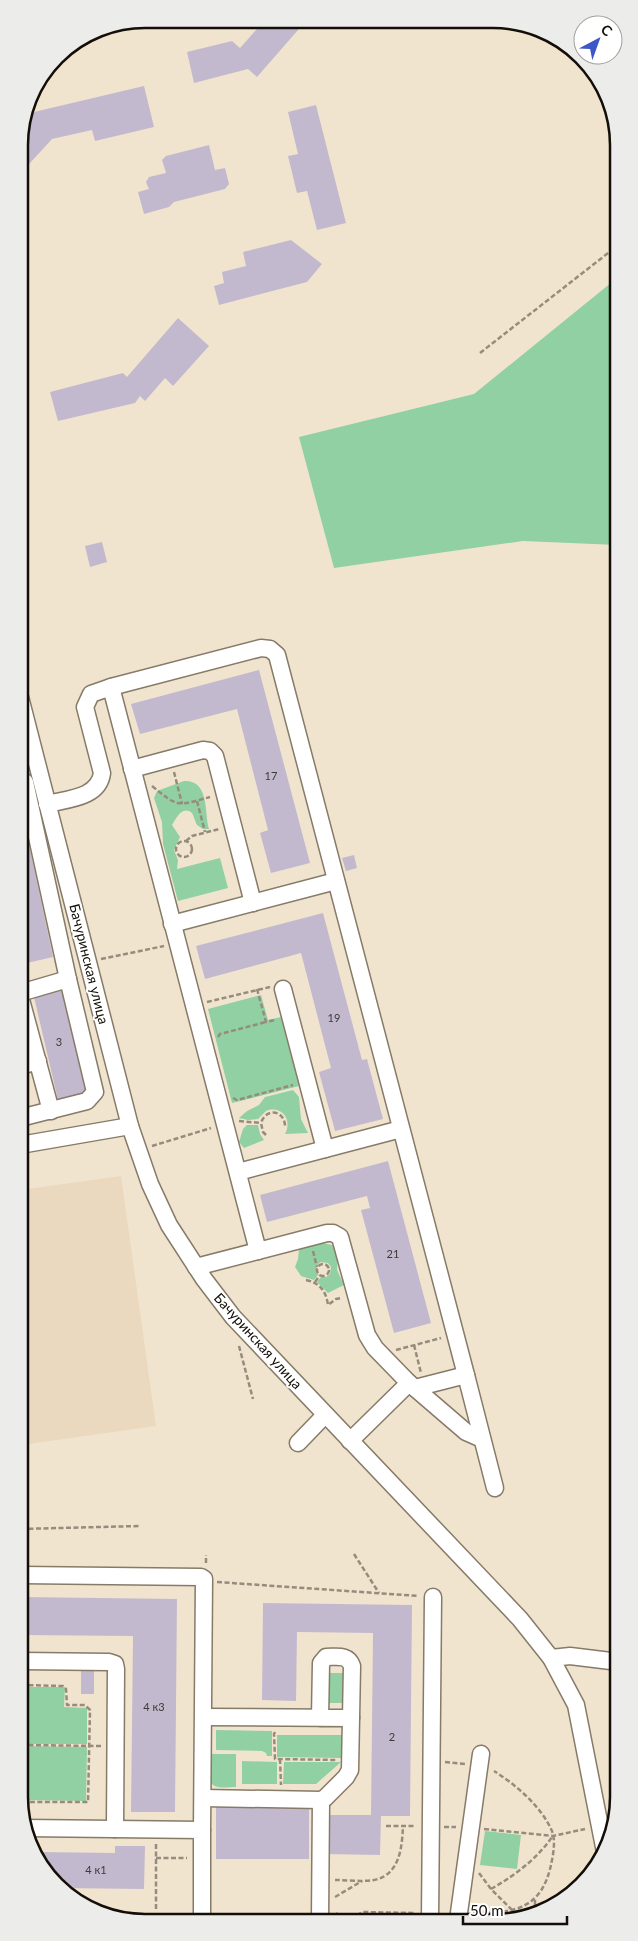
<svg xmlns="http://www.w3.org/2000/svg" width="638" height="1941" viewBox="0 0 638 1941" font-family="Lato,sans-serif">
	<style>
		.built { fill: #ead9be }
		.green { fill: #90d0a3 }
		.building { fill: #c3b9ce }
		.lines { fill: none; stroke-linecap: round; stroke-linejoin: round }
		.minor-casing { stroke: #867a68; stroke-width: 19 }
		.path { stroke: #968c7d; stroke-width: 2.5; stroke-dasharray: 5 2.5; stroke-linecap: butt }
		.minor { stroke: #fff; stroke-width: 16 }
		.labels { text-anchor: middle; stroke-width: 4; stroke-linejoin: round; paint-order: stroke }
		.number-label { font-size: 11px; fill: #3f3a3a }
		.street-label { font-size: 14px; fill: #130f08; stroke: #fff }
		.rim { fill: none; stroke: #130f08; stroke-width: 2.5 }
	</style>
	<rect width="100%" height="100%" fill="#f1e4cf"/>
	<polygon class="built" points="121,1176 156,1426 21,1445 20,1190"/>
	<g class="green">
		<polygon points="617,278 617,545 523,541 334,568 299,437 474,394"/>
		<path d="M184,781C210,780 204,813 209,829H203L197,825C195,822 194,816 192,813C182,805 176,819 172,825L180,837L174,850L178,860L177,869L220,858L228,888L178,901L163,844L162,822L154,798L157,791Z"/>
		<polygon points="261,995 268,1020 281,1017 299,1086 232,1103 208,1009"/>
		<path d="M293,1090L299,1097L301,1119L308,1133L285,1134C293,1119 281,1105 266,1111L258,1119L248,1120L239,1118L247,1111L259,1105L265,1097Z"/>
		<polygon points="247,1125 258,1125 260,1134 264,1140 244,1148 239,1142 243,1129"/>
		<path d="M322,1243L332,1245L338,1251L337,1270L344,1285L328,1293L317,1282L321,1277H326L330,1274L331,1267L328,1263L321,1262C316,1265 315,1270 318,1275L314,1280L301,1276L295,1267L298,1259L299,1249Z"/>
		<rect x="327" y="1673" width="19" height="30"/>
		<polygon points="21,1687 65,1687 64,1707 87,1708 87,1744 21,1744"/>
		<polygon points="216,1730 272,1731 272,1756 267,1756 266,1753 262,1751 216,1750"/>
		<polygon points="277,1735 342,1735 341,1758 277,1757"/>
		<polygon points="21,1746 87,1747 86,1801 21,1800"/>
		<path d="M210,1754H236V1787C227,1787 216,1790 210,1782Z"/>
		<polygon points="242,1761 277,1762 277,1784 242,1784"/>
		<polygon points="284,1762 341,1762 316,1784 283,1784"/>
		<polygon points="485,1831 521,1835 517,1869 480,1865"/>
	</g>
	<g class="building">
		<polygon points="265,20 302,20 305,22 257,77 248,69 194,83 187,52 232,41 240,48"/>
		<polygon points="144,86 154,127 95,141 92,130 52,139 19,175 19,136 22,125 34,112"/>
		<polygon points="316,105 346,223 317,230 307,191 297,193 288,156 298,154 288,112"/>
		<polygon points="209,145 215,170 225,168 229,184 225,189 174,202 169,207 144,214 138,192 149,189 146,182 149,177 166,173 162,160 166,156"/>
		<polygon points="291,240 322,264 307,282 219,305 214,286 224,283 222,272 246,266 243,252"/>
		<polygon points="178,318 209,346 173,386 165,378 145,401 140,396 135,403 58,421 50,392 123,373 127,377"/>
		<polygon points="102,542 107,562 90,567 85,546"/>
		<polygon points="259,670 310,863 271,873 260,833 268,830 237,709 140,734 131,704"/>
		<polygon points="20,816 23,816 53,957 27,963 20,932"/>
		<polygon points="354,855 357,868 346,871 342,858"/>
		<polygon points="323,913 362,1060 367,1059 383,1119 335,1131 319,1072 331,1068 301,953 205,979 196,946"/>
		<polygon points="62,990 86,1093 58,1100 34,997"/>
		<polygon points="22,1077 29,1104 20,1106 20,1078"/>
		<polygon points="388,1161 431,1323 394,1333 361,1210 370,1208 367,1196 267,1222 260,1195"/>
		<polygon points="21,1597 177,1599 175,1812 131,1812 133,1636 21,1635"/>
		<polygon points="263,1603 412,1605 410,1816 381,1816 380,1855 326,1854 326,1815 371,1815 373,1633 297,1632 296,1701 262,1700"/>
		<rect x="81" y="1668" width="13" height="26"/>
		<polygon points="216,1807 309,1808 309,1859 216,1859"/>
		<polygon points="115,1846 145,1846 144,1889 59,1888 56,1886 38,1852 115,1853"/>
	</g>
	<g class="lines">
		<g class="minor-casing">
			<g id="minor">
				<polyline points="111,687 261,648 270,649 277,655 466,1375 415,1388"/>
				<polyline points="20,697 130,1126 150,1184 169,1225 204,1279 233,1317 520,1619 551,1658 576,1705 605,1852"/>
				<polyline points="132,769 203,750 210,751 215,756 253,903"/>
				<path d="M47,804C67,799 99,798 102,773L85,707L91,694L111,687L258,1251"/>
				<polyline points="172,924 336,881"/>
				<polyline points="283,989 325,1149"/>
				<polyline points="20,993 68,979"/>
				<polyline points="20,996 51,1111"/>
				<polyline points="20,1066 38,1061"/>
				<polyline points="20,1118 87,1101 95,1092 68,979 25,782"/>
				<polyline points="20,1145 130,1126"/>
				<polyline points="238,1172 401,1129"/>
				<polyline points="196,1267 327,1233 333,1233 340,1237 367,1335 375,1348 409,1383 350,1441"/>
				<polyline points="466,1375 495,1488"/>
				<polyline points="409,1383 466,1432 482,1439"/>
				<polyline points="298,1443 325,1415"/>
				<polyline points="21,1575 201,1577 204,1579 202,1830"/>
				<polyline points="551,1658 570,1656 619,1662"/>
				<polyline points="21,1661 109,1662 115,1664 116,1669 115,1829"/>
				<path d="M204,1717L351,1718L352,1666C348,1654 337,1657 326,1657L321,1663L320,1718"/>
				<polyline points="203,1798 321,1800 325,1798 346,1777 350,1770 351,1718"/>
				<polyline points="25,1828 202,1830 202,1920"/>
				<polyline points="320,1920 321,1800"/>
				<polyline points="430,1920 433,1597"/>
				<polyline points="458,1920 481,1754"/>
			</g>
		</g>
		<g class="path">
			<polyline points="480,353 612,250 617,233"/>
			<polyline points="174,772 182,804"/>
			<path d="M152,786C179,808 177,806 210,797"/>
			<polyline points="197,801 205,832"/>
			<circle cx="184" cy="849" r="8"/>
			<polyline points="186,841 192,836 219,829"/>
			<polyline points="101,959 164,946"/>
			<polyline points="257,989 266,1022 275,1020"/>
			<polyline points="207,1002 270,987"/>
			<polyline points="218,1037 220,1034 266,1022"/>
			<polyline points="233,1098 237,1100 293,1085"/>
			<polyline points="239,1121 261,1123"/>
			<path d="M266,1135L263,1132L261,1123C266,1107 286,1110 285,1128"/>
			<polyline points="152,1146 211,1128"/>
			<polyline points="313,1251 317,1267"/>
			<circle cx="323" cy="1270" r="6"/>
			<path d="M306,1280C320,1283 326,1291 328,1305L336,1299L342,1298"/>
			<polyline points="315,1282 320,1275"/>
			<polyline points="414,1345 421,1373"/>
			<polyline points="239,1346 253,1399"/>
			<polyline points="396,1350 441,1338"/>
			<polyline points="21,1529 140,1526"/>
			<polyline points="354,1554 379,1593"/>
			<polyline points="206,1563 206,1555"/>
			<polyline points="217,1582 419,1596"/>
			<polyline points="21,1685 63,1686 66,1689 67,1705 85,1705 90,1710 88,1802 21,1802"/>
			<polyline points="275,1732 274,1734 275,1759 337,1760"/>
			<polyline points="21,1745 102,1746"/>
			<polyline points="280,1759 281,1785"/>
			<polyline points="445,1762 465,1764"/>
			<polyline points="386,1826 416,1826"/>
			<polyline points="444,1827 456,1827"/>
			<polyline points="484,1829 553,1836 585,1829"/>
			<polyline points="156,1858 187,1858"/>
			<polyline points="479,1873 491,1889 513,1911"/>
			<path d="M335,1880C347,1880 362,1882 374,1880C400,1875 402,1847 403,1826"/>
			<path d="M491,1889C514,1876 537,1859 552,1837"/>
			<polyline points="335,1897 362,1881"/>
			<polyline points="535,1900 535,1913"/>
			<polyline points="156,1909 156,1844"/>
			<polyline points="336,1913 339,1916 357,1916 362,1912 415,1913"/>
			<path d="M473,1913C514,1913 541,1910 551,1865C553,1855 556,1842 552,1831C541,1806 516,1785 494,1771"/>
		</g>
		<use href="#minor" class="minor"/>
	</g>
	<g class="labels">
		<g class="number-label">
			<text x="271" y="780">17</text>
			<text x="334" y="1022">19</text>
			<text x="59" y="1046">3</text>
			<text x="393" y="1258">21</text>
			<text x="154" y="1711">4 к3</text>
			<text x="392" y="1741">2</text>
			<text x="96" y="1874">4 к1</text>
		</g>
		<g class="street-label">
			<text transform="translate(89 964) rotate(76)" y="5">Бачуринская улица</text>
			<text transform="translate(258 1341) rotate(48)" y="5">Бачуринская улица</text>
		</g>
	</g>
	<path d="M0 0H638V1941H0ZM145 28H493A117 117 0 0 1 610 145V1797A117 117 0 0 1 493 1914H145A117 117 0 0 1 28 1797V145A117 117 0 0 1 145 28Z" fill="#ececeb" fill-rule="evenodd"/>
	<path class="rim" d="M145 28H493A117 117 0 0 1 610 145V1797A117 117 0 0 1 493 1914H145A117 117 0 0 1 28 1797V145A117 117 0 0 1 145 28Z"/>
	<g transform="translate(598 40) rotate(41)"><circle r="24" fill="#ffffff" stroke="#a19f9c"/>
	<path d="M0-4L9 19L0 12L-9 19Z" fill="#3f56c9"/>
	<text y="-8" font-size="14" font-weight="bold" text-anchor="middle" fill="#130f08">С</text>
	</g>
	<path d="M463 1916v8h104v-8" fill="none" stroke="#130f08" stroke-width="2.5"/>
	<text x="470" y="1916" font-size="15" fill="#130f08" stroke="#ffffff" stroke-width="4" paint-order="stroke">50 m</text>
</svg>
